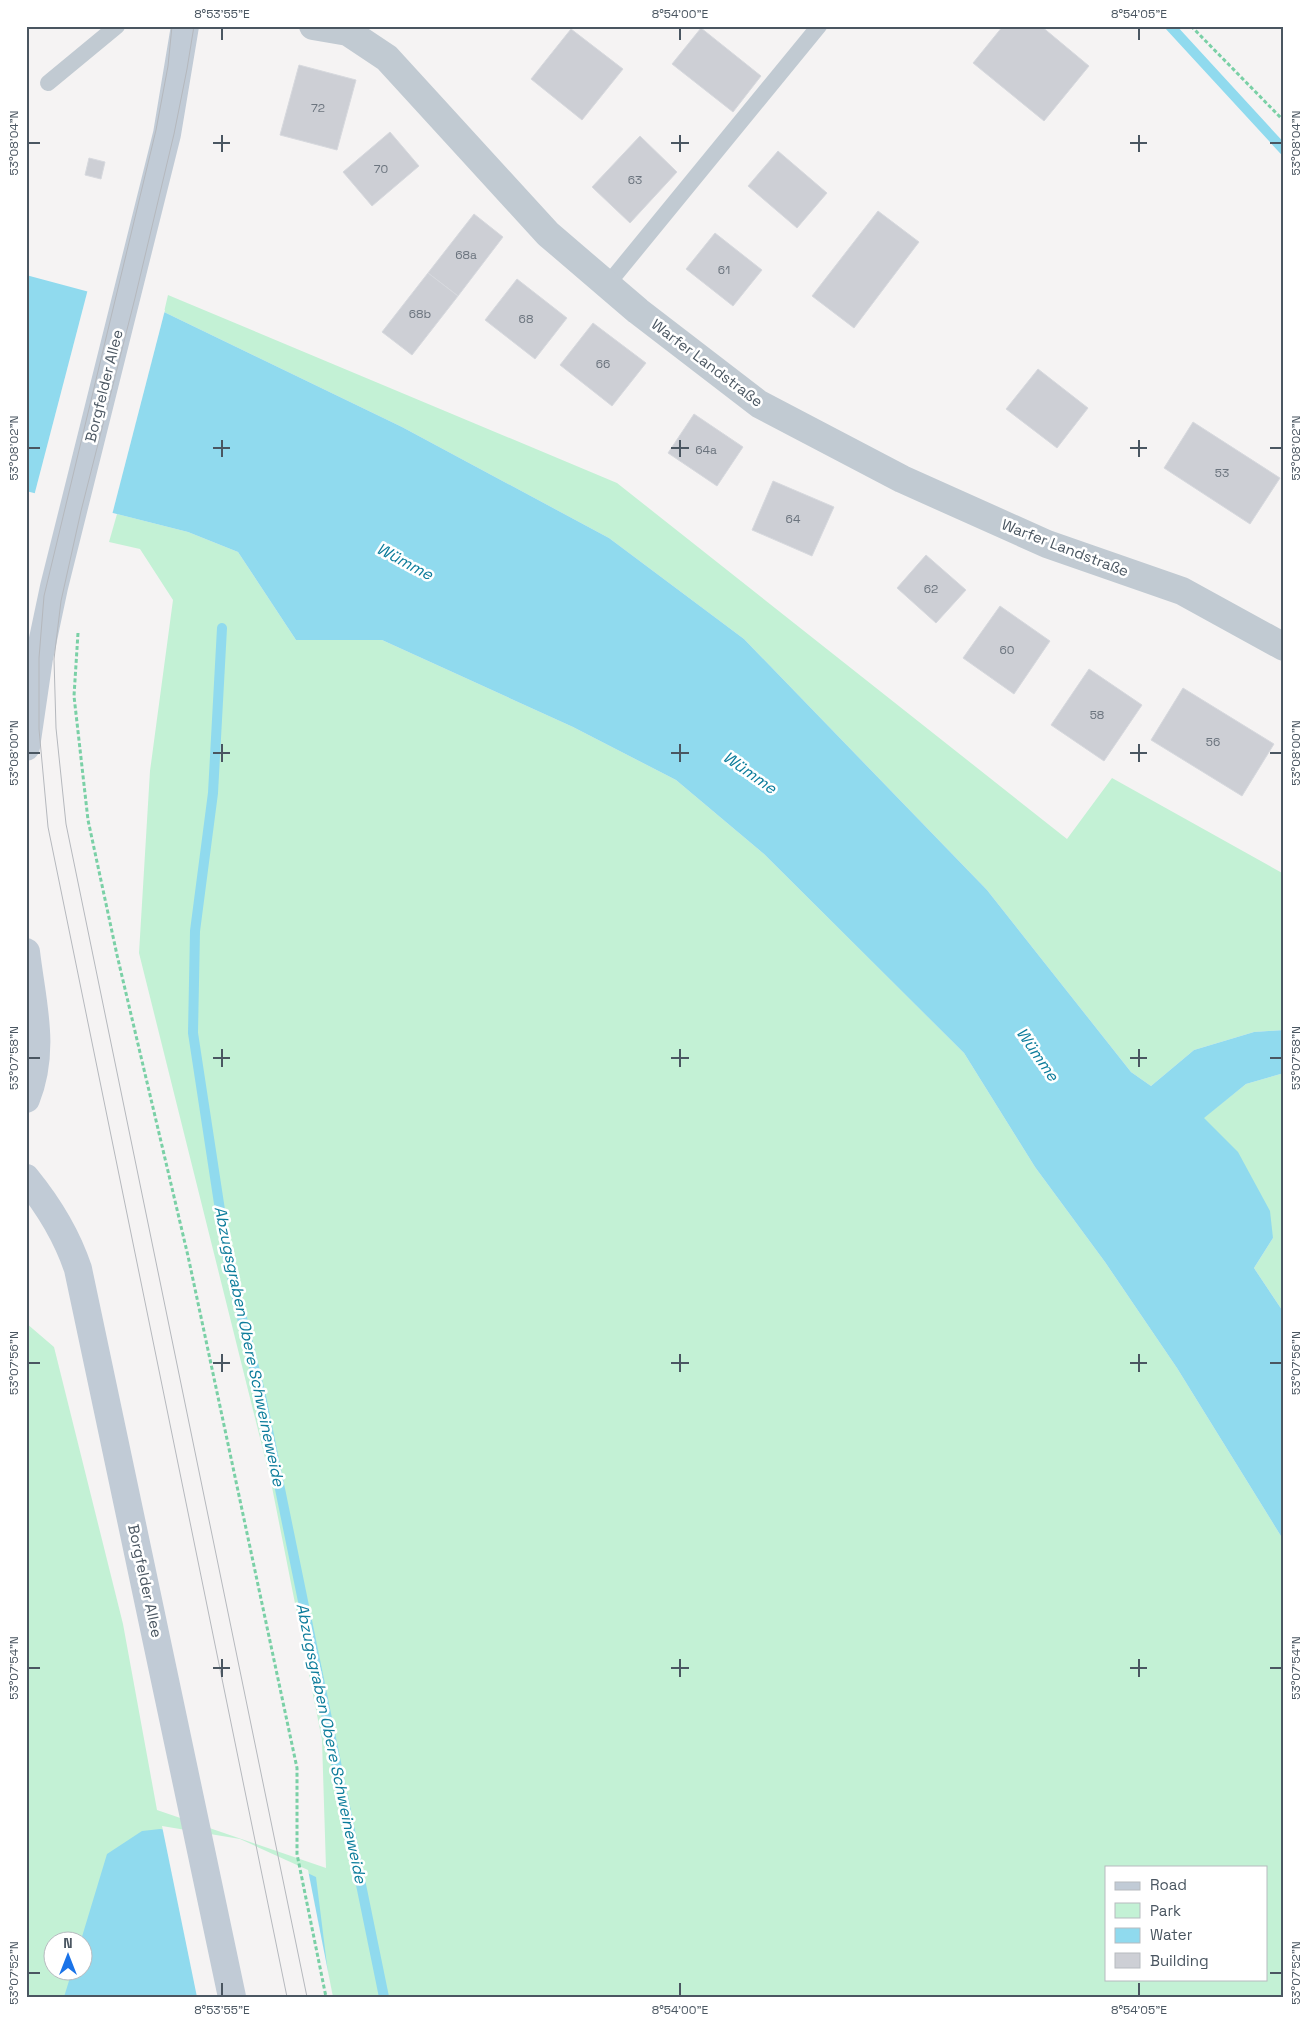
<svg xmlns="http://www.w3.org/2000/svg" width="1310" height="2023" viewBox="0 0 1310 2023" font-family="'Space Grotesk',sans-serif">
	<style>
		.green { fill: #c3f1d5; fill-rule: evenodd }
		.water { fill: #90daee }
		.pier { fill: #f5f3f3 }
		.lines { fill: none; stroke-linecap: round; stroke-linejoin: round }
		.stream { stroke: #90daee; stroke-width: 10 }
		.building { fill: #cdcfd5; stroke: #d7d9de }
		.path { stroke: #7ad0a6; stroke-width: 3; stroke-dasharray: 4 2.5; stroke-linecap: butt }
		.lane { stroke: #c1cad2; stroke-width: 16 }
		.street { stroke: #c1cad2; stroke-width: 28 }
		.secondary { stroke: #c1cbd6; stroke-width: 28 }
		.tram { stroke: #b5b8bd; stroke-width: 1 }
		.ticks { fill: none; stroke: #4a5661; stroke-width: 2 }
		.labels { text-anchor: middle; stroke-width: 5; stroke-linejoin: round; paint-order: stroke }
		.number-label { font-size: 12px; fill: #6b747e }
		.street-label { font-size: 15px; fill: #4a5661; stroke: #fff }
		.water-label { font-size: 16px; font-style: italic; fill: #0c7c9b; stroke: #fff }
		.neatline { fill: none; stroke: #4a5661; stroke-width: 2 }
		.ticks-label { font-size: 12px; text-anchor: middle; fill: #4a5661 }
	</style>
	<rect width="100%" height="100%" fill="#f5f3f3"/>
	<g class="green">
		<polygon points="168,295 617,483 1067,839 1112,778 1284,874 1284,1030 1254,1032 1194,1050 1151,1086 1131,1072 987,890 744,639 609,538 402,427 164,312"/>
		<path d="M117,514L188,532L238,552L296,640H382L573,727L676,780L764,854L964,1053L1035,1167L1105,1262L1177,1368L1284,1541V1997H26V1323L54,1347L123,1624L157,1810L326,1868L322,1740L271,1482L139,953L150,771L173,600L140,549L109,542ZM1106,1867H1266V1979H1106ZM52,1940H82V1970H52Z"/>
		<polygon points="1284,1073 1284,1313 1254,1268 1273,1238 1203,1118 1246,1084"/>
	</g>
	<g class="water">
		<polygon points="26,275 164,312 402,427 609,538 744,639 987,890 1131,1072 1151,1086 1194,1050 1254,1032 1284,1030 1284,1073 1246,1084 1204,1118 1238,1152 1270,1211 1273,1238 1254,1268 1284,1313 1284,1541 1177,1368 1105,1262 1035,1167 964,1053 764,854 676,780 573,727 382,640 296,640 238,552 188,532 26,491"/>
		<polygon points="160,1829 239,1841 316,1877 331,1997 64,1997 72,1971 82,1970 81,1940 107,1854 142,1831"/>
	</g>
	<g class="pier">
		<polygon points="88,289 165,310 112,515 34,496"/>
		<polygon points="162,1826 240,1839 308,1870 333,1997 197,1997"/>
	</g>
	<g class="lines">
		<g class="stream">
			<polyline points="1170,26 1284,150"/>
			<polyline points="222,628 213,793 195,931 193,1033 227,1256 261,1396 384,1997"/>
		</g>
	</g>
	<g class="building">
		<polygon points="1003,26 1041,26 1089,66 1044,121 973,63"/>
		<polygon points="701,28 761,76 733,112 672,64"/>
		<polygon points="571,29 623,69 582,120 531,79"/>
		<polygon points="299,65 356,80 337,150 280,135"/>
		<polygon points="390,132 419,166 372,206 343,172"/>
		<polygon points="640,136 677,172 630,223 592,187"/>
		<polygon points="778,151 827,193 797,228 748,186"/>
		<polygon points="89,158 105,162 101,179 85,175"/>
		<polygon points="878,211 919,242 854,328 812,296"/>
		<polygon points="474,214 503,237 458,296 428,273"/>
		<polygon points="715,233 762,270 733,306 686,269"/>
		<polygon points="428,273 458,296 412,355 382,332"/>
		<polygon points="517,279 567,318 535,359 485,320"/>
		<polygon points="593,323 646,363 612,406 560,365"/>
		<polygon points="1038,369 1088,408 1057,448 1006,409"/>
		<polygon points="694,414 743,447 717,486 668,453"/>
		<polygon points="1193,422 1280,478 1250,524 1164,468"/>
		<polygon points="773,481 834,507 812,556 752,530"/>
		<polygon points="926,555 966,590 936,623 897,588"/>
		<polygon points="1000,606 1050,641 1014,694 963,658"/>
		<polygon points="1089,669 1142,705 1104,761 1051,725"/>
		<polygon points="1183,688 1274,744 1242,796 1151,740"/>
	</g>
	<g class="lines">
		<g class="path">
			<polyline points="1191,26 1284,121"/>
			<polyline points="78,633 74,696 88,820 117,955 188,1256 297,1768 297,1854 326,1997"/>
		</g>
		<g class="lane">
			<polyline points="48,83 117,26"/>
			<polyline points="607,285 819,26"/>
		</g>
		<polyline class="street" points="313,26 348,32 387,58 548,234 638,311 759,404 902,479 1047,544 1182,591 1284,647"/>
		<g class="secondary">
			<polyline points="26,747 39,658 54,587 167,134 185,26"/>
			<path d="M26,952C32,1003 46,1049 26,1099"/>
			<path d="M26,1178C48,1205 67,1236 78,1269L232,1997"/>
		</g>
		<g class="tram">
			<polyline points="172,26 168,66 156,130 44,596 39,658 39,729 48,827 287,1997"/>
			<polyline points="194,26 187,69 174,134 135,298 81,511 61,601 54,659 56,728 66,824 307,1997"/>
		</g>
	</g>
	<path class="ticks" d="M222,28V40M680,28V40M1139,28V40M222,135V152M680,135V152M1139,135V152M28,143H40M213,143H230M671,143H689M1130,143H1147M1270,143H1282M222,440V457M680,440V457M1139,440V457M28,448H40M213,448H230M671,448H689M1130,448H1147M1270,448H1282M222,744V762M680,744V762M1139,744V762M28,753H40M213,753H230M671,753H689M1130,753H1147M1270,753H1282M222,1049V1067M680,1049V1067M1139,1049V1067M28,1058H40M213,1058H230M671,1058H689M1130,1058H1147M1270,1058H1282M222,1354V1372M680,1354V1372M1139,1354V1372M28,1363H40M213,1363H230M671,1363H689M1130,1363H1147M1270,1363H1282M222,1659V1677M680,1659V1677M1139,1659V1677M28,1668H40M213,1668H230M671,1668H689M1130,1668H1147M1270,1668H1282M28,1973H40M1270,1973H1282M222,1983V1996M680,1983V1996M1139,1983V1996"/>
	<g class="labels">
		<g class="number-label">
			<text x="318" y="112">72</text>
			<text x="381" y="173">70</text>
			<text x="635" y="184">63</text>
			<text x="466" y="259">68a</text>
			<text x="724" y="274">61</text>
			<text x="420" y="318">68b</text>
			<text x="526" y="323">68</text>
			<text x="603" y="368">66</text>
			<text x="706" y="454">64a</text>
			<text x="1222" y="477">53</text>
			<text x="793" y="523">64</text>
			<text x="931" y="593">62</text>
			<text x="1007" y="654">60</text>
			<text x="1097" y="719">58</text>
			<text x="1213" y="746">56</text>
		</g>
		<g class="street-label">
			<text transform="translate(707 363) rotate(37)" y="5">Warfer Landstraße</text>
			<text transform="translate(104 386) rotate(-76)" y="5">Borgfelder Allee</text>
			<text transform="translate(1065 548) rotate(21)" y="5">Warfer Landstraße</text>
			<text transform="translate(145 1581) rotate(78)" y="5">Borgfelder Allee</text>
		</g>
		<g class="water-label">
			<text transform="translate(405 561) rotate(28)" y="6">Wümme</text>
			<text transform="translate(750 772) rotate(35)" y="6">Wümme</text>
			<text transform="translate(1038 1054) rotate(55)" y="6">Wümme</text>
			<text transform="translate(250 1346) rotate(78)" y="6">Abzugsgraben Obere Schweineweide</text>
			<text transform="translate(332 1743) rotate(78)" y="6">Abzugsgraben Obere Schweineweide</text>
		</g>
	</g>
	<rect width="1310" height="2023" fill="none" stroke="#ffffff" stroke-width="55"/>
	<rect x="1105" y="1866" width="162" height="115" fill="#ffffff" stroke="#b7bbc0"/>
	<rect x="1115" y="1882" width="25" height="8" fill="#c1cbd6" stroke="#b7bbc0"/>
	<text x="1150" y="1890" font-size="15" fill="#4a5661">Road</text>
	<rect x="1115" y="1903" width="25" height="15" fill="#c3f1d5" stroke="#b7bbc0"/>
	<text x="1150" y="1916" font-size="15" fill="#4a5661">Park</text>
	<rect x="1115" y="1928" width="25" height="15" fill="#90daee" stroke="#b7bbc0"/>
	<text x="1150" y="1940" font-size="15" fill="#4a5661">Water</text>
	<rect x="1115" y="1953" width="25" height="15" fill="#cdcfd5" stroke="#b7bbc0"/>
	<text x="1150" y="1966" font-size="15" fill="#4a5661">Building</text>
	<g transform="translate(68 1956)"><circle r="24" fill="#ffffff" stroke="#b7bbc0"/>
	<path d="M0-4L9 19L0 12L-9 19Z" fill="#1a73e8"/>
	<text y="-8" font-size="14" font-weight="bold" text-anchor="middle" fill="#4a5661">N</text>
	</g>
	<rect x="28" y="28" width="1254" height="1968" class="neatline"/>
	<g class="ticks-label">
		<text x="222" y="18">8°53'55"E</text>
		<text x="680" y="18">8°54'00"E</text>
		<text x="1139" y="18">8°54'05"E</text>
		<text transform="translate(14 143) rotate(-90)" y="4">53°08'04"N</text>
		<text transform="translate(1296 143) rotate(-90)" y="4">53°08'04"N</text>
		<text transform="translate(14 448) rotate(-90)" y="4">53°08'02"N</text>
		<text transform="translate(1296 448) rotate(-90)" y="4">53°08'02"N</text>
		<text transform="translate(14 753) rotate(-90)" y="4">53°08'00"N</text>
		<text transform="translate(1296 753) rotate(-90)" y="4">53°08'00"N</text>
		<text transform="translate(14 1058) rotate(-90)" y="4">53°07'58"N</text>
		<text transform="translate(1296 1058) rotate(-90)" y="4">53°07'58"N</text>
		<text transform="translate(14 1363) rotate(-90)" y="4">53°07'56"N</text>
		<text transform="translate(1296 1363) rotate(-90)" y="4">53°07'56"N</text>
		<text transform="translate(14 1668) rotate(-90)" y="4">53°07'54"N</text>
		<text transform="translate(1296 1668) rotate(-90)" y="4">53°07'54"N</text>
		<text transform="translate(14 1973) rotate(-90)" y="4">53°07'52"N</text>
		<text transform="translate(1296 1973) rotate(-90)" y="4">53°07'52"N</text>
		<text x="222" y="2014">8°53'55"E</text>
		<text x="680" y="2014">8°54'00"E</text>
		<text x="1139" y="2014">8°54'05"E</text>
	</g>
</svg>
